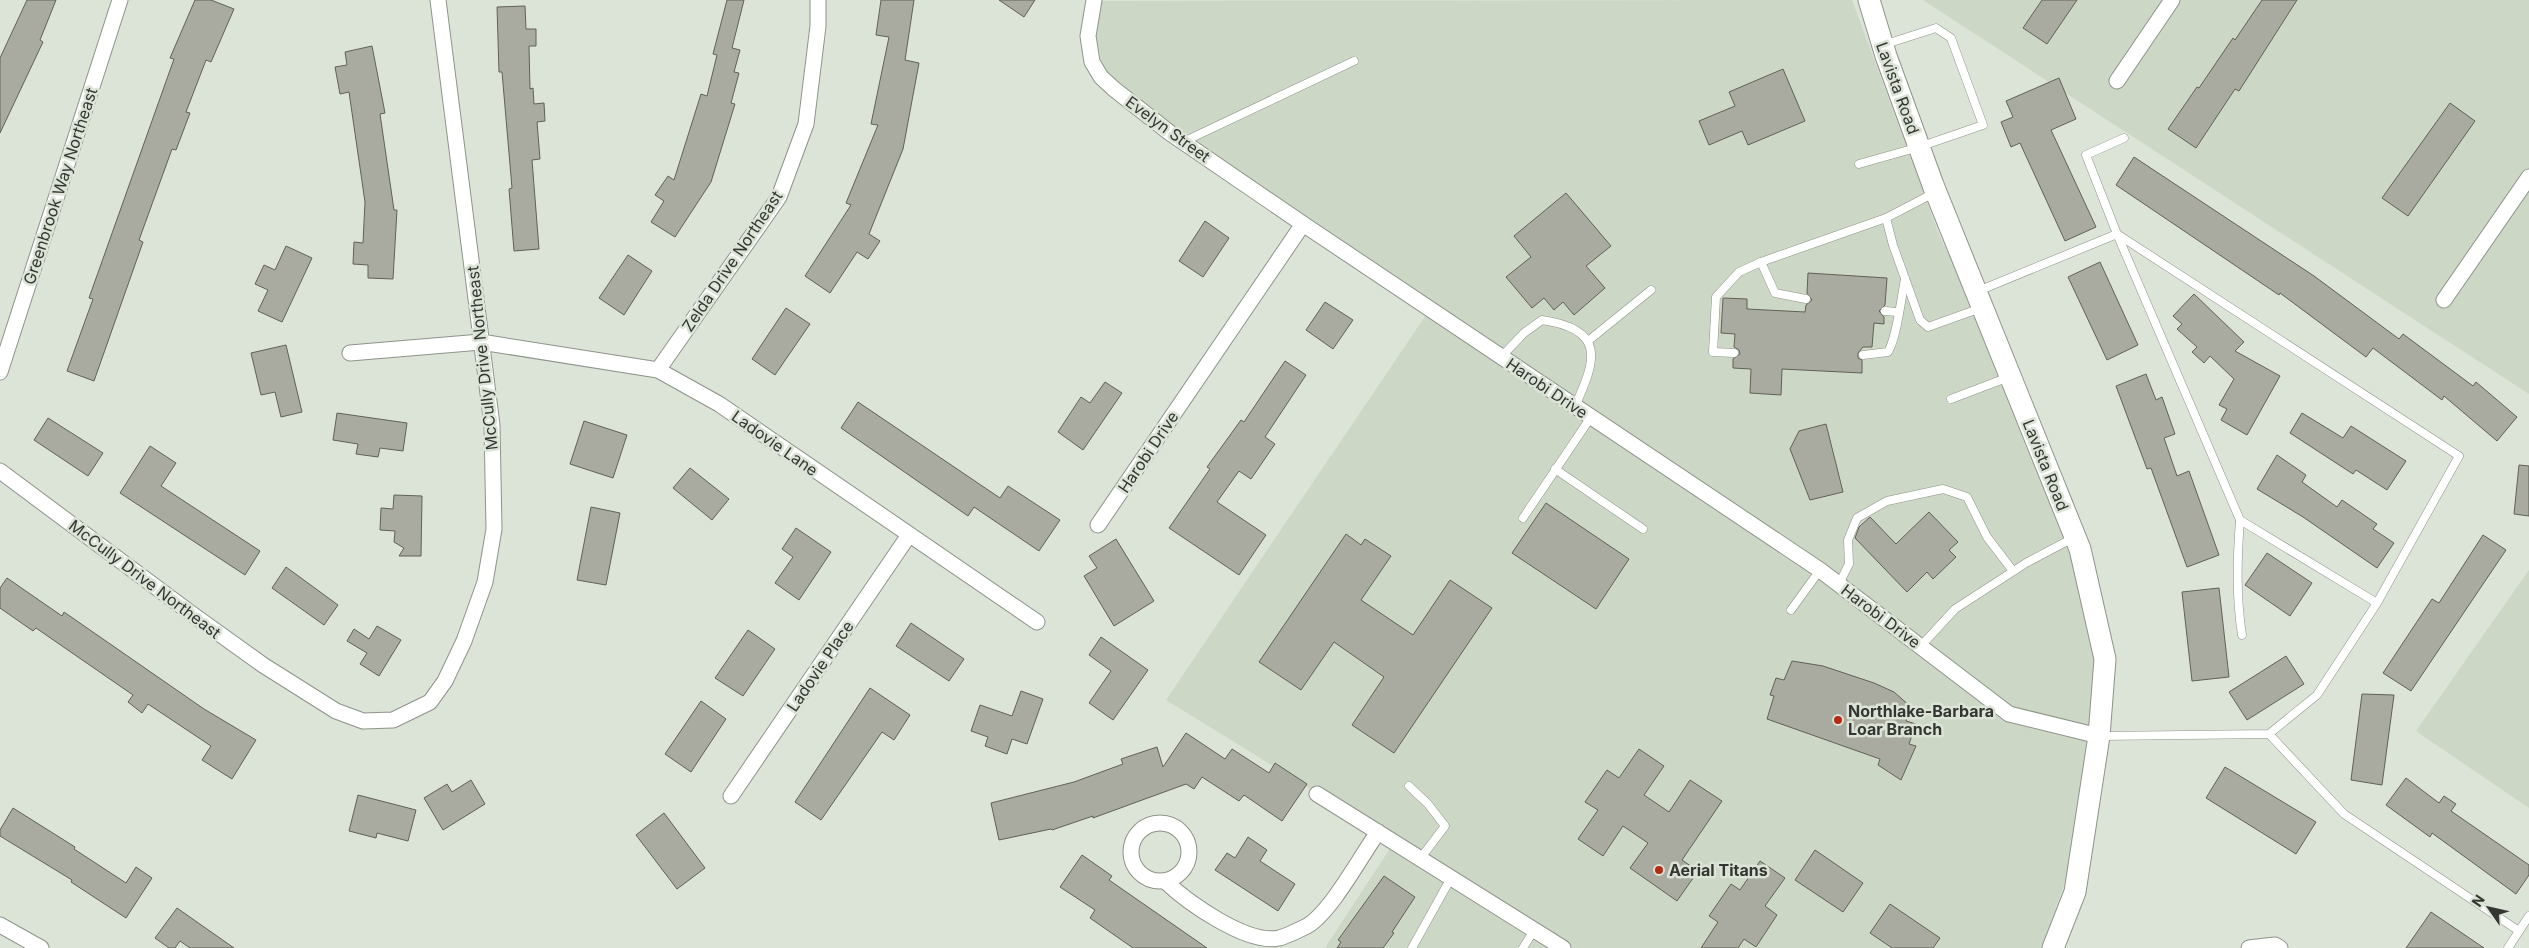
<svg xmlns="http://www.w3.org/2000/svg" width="2529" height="948" viewBox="0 0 2529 948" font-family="Inter,sans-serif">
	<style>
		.built { fill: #cdd7c5 }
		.building { fill: #aaaba0; stroke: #616157 }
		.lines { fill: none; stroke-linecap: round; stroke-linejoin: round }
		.lane-casing { stroke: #8e948a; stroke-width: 9 }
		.street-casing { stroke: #8e948a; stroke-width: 17 }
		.secondary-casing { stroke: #8e948a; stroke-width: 23 }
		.lane { stroke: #fff; stroke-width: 8 }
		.street { stroke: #fff; stroke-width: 15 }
		.secondary { stroke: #fff; stroke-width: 21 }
		.poi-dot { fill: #b62a12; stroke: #dce3d7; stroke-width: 2 }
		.labels { text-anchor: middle; stroke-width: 5; stroke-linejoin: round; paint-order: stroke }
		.street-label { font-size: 16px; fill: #333631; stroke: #dce3d7 }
		.poi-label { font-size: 16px; font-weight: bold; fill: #333631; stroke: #dce3d7; text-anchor: start }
	</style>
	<rect width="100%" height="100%" fill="#dce3d7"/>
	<g class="built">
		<polygon points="1852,0 1940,237 2073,500 2104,659 2095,801 2041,948 1325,948 1395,841 1166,700 1426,315 1183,139 1103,71 1089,1"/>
		<polygon points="1923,0 2529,0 2529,394 2298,244"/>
		<polygon points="2529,570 2529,808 2416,731"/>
	</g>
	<g class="building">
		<polygon points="27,0 56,0 40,40 43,42 0,133 0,58"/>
		<polygon points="195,0 211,0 234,9 211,62 206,60 186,112 190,113 176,150 172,149 139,240 143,242 94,381 67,371 93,299 89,298 174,59 170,58"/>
		<polygon points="727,0 744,0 732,48 740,50 734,72 739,73 731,103 735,104 711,182 675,237 651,222 664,201 655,195 668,176 674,180 701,94 707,96 717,55 713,54"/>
		<polygon points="881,0 914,0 905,60 919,63 903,149 869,234 880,241 868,259 857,252 830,293 805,276 851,205 846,203 878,125 871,124 889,37 876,35"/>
		<polygon points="999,0 1035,0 1024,17"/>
		<polygon points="2042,0 2077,0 2047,44 2023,28"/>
		<polygon points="2262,0 2297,0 2239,91 2235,89 2196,148 2168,129 2197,87 2199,88 2233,38 2235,40"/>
		<polygon points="525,6 526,29 536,29 536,46 529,46 530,89 533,88 534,104 544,103 545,121 537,122 540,159 532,160 539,249 514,251 509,189 512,188 502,72 499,72 497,7"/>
		<polygon points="372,46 385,113 380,114 394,210 397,210 393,279 368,278 368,265 353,264 354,242 363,243 365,202 349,92 340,94 335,67 347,65 345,52"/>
		<polygon points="1783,69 1805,121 1748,145 1742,131 1709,145 1699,121 1735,106 1729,92"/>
		<polygon points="2059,78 2076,119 2051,130 2096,227 2065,241 2020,143 2011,147 2001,122 2013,117 2006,101"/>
		<polygon points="2450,103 2475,121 2408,216 2382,198"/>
		<polygon points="2134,157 2314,276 2399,339 2403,334 2473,386 2476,382 2517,417 2497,441 2444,396 2442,400 2373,348 2366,357 2280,293 2279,295 2116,185"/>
		<polygon points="1566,193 1611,246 1586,266 1605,288 1574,315 1563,302 1554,310 1544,298 1532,308 1506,277 1531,257 1514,236"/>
		<polygon points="1205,221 1229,238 1203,277 1179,261"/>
		<polygon points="286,246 312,258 282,322 258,311 268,290 255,284 264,265 275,270"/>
		<polygon points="628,255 652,271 624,315 599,298"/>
		<polygon points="2100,262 2138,345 2107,360 2068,277"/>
		<polygon points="1808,273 1887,278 1885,305 1879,311 1884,317 1884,324 1874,323 1872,347 1863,347 1858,353 1858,358 1862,360 1862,373 1782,369 1781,395 1750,393 1751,369 1733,368 1733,359 1740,354 1739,350 1734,347 1735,334 1721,333 1723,298 1747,299 1747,309 1805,312 1806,305 1812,300 1807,293"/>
		<polygon points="2194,294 2244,342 2235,351 2280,376 2247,435 2221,420 2227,409 2219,405 2234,379 2210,356 2204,363 2192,352 2197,347 2177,329 2182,324 2173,316"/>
		<polygon points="1325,302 1353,320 1333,349 1306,330"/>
		<polygon points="786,308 810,324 775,375 752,359"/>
		<polygon points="286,345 302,412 281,417 275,392 261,395 251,353"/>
		<polygon points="1285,361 1306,375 1265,437 1275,444 1251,479 1239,471 1217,502 1266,535 1239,575 1169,528 1210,469 1207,467 1241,420 1244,422"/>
		<polygon points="2146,374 2156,400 2162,397 2175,434 2164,438 2177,476 2189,471 2219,555 2187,567 2151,468 2147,469 2116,386"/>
		<polygon points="1105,382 1122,393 1083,450 1058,432 1081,397 1090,403"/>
		<polygon points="858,402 1000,498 1008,486 1060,520 1039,551 974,507 968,516 841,428"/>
		<polygon points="337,413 407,423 403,451 380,448 378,457 356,454 358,444 333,440"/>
		<polygon points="2302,413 2343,438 2351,426 2406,461 2387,490 2356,470 2353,474 2290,433"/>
		<polygon points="48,418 103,453 88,476 34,440"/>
		<polygon points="584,421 627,435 613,478 570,464"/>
		<polygon points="1826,424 1843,492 1810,500 1790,449 1799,431"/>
		<polygon points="150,446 176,463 161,486 260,551 245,575 120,493"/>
		<polygon points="2277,455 2306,475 2302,482 2337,507 2342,500 2377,524 2373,529 2394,543 2377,568 2303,517 2257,489"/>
		<polygon points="2519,465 2529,466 2529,516 2514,514"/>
		<polygon points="690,468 729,499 712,520 673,488"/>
		<polygon points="394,495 422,496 421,556 399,556 404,548 394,542 395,531 380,530 381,508 393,509"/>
		<polygon points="1546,503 1629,559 1596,609 1512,553"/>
		<polygon points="591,507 620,513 606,585 577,580"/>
		<polygon points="1929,512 1958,542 1949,550 1956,557 1933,579 1927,572 1907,592 1855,538 1859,527 1870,517 1896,544"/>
		<polygon points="796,528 831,552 799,600 775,583 793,557 782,549"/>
		<polygon points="1346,534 1361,545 1365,539 1391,556 1361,600 1413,635 1450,580 1492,608 1394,753 1352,725 1384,677 1334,642 1301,690 1259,662"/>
		<polygon points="2483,535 2506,550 2411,691 2383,673 2432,599 2439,603"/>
		<polygon points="1116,539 1154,601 1114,626 1084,576 1097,568 1089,556"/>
		<polygon points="2267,553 2312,583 2290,616 2245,585"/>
		<polygon points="286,567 338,605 324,625 272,588"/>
		<polygon points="7,578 62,616 64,612 204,709 256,740 232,779 202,760 211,746 148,704 142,713 128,702 133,695 36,628 33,631 0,608 0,588"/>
		<polygon points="2219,588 2229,677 2192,681 2182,592"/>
		<polygon points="911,623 964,659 949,681 896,646"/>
		<polygon points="377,626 401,640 379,676 360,664 367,653 347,641 354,629 369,639"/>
		<polygon points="748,630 775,649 743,696 715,678"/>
		<polygon points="1101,637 1148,670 1113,720 1089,703 1111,671 1089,655"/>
		<polygon points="2286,656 2304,684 2247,720 2229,692"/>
		<polygon points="1792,661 1823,666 1874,683 1894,692 1910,706 1906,721 1916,724 1909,744 1916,746 1901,780 1878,765 1880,759 1767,719 1774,696 1770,695 1776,678 1784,680"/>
		<polygon points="870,688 910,715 894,740 882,732 821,820 795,802"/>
		<polygon points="1021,691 1043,699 1027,744 1012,739 1007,754 985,746 988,737 971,731 980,705 1012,716"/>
		<polygon points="2362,694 2394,695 2382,785 2351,780"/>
		<polygon points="701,701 726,719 691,772 665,754"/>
		<polygon points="1186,733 1225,759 1232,749 1269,773 1275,763 1307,784 1282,821 1244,795 1239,801 1202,777 1194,789 1186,784 1093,818 1093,816 1052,830 1051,829 999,840 991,803 1074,782 1123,764 1121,759 1157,747 1163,767"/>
		<polygon points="1639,749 1664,766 1644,795 1669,812 1690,780 1722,801 1682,860 1698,871 1677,901 1630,868 1648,843 1623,826 1603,856 1578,839 1598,810 1585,802 1607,770 1619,778"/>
		<polygon points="2225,767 2316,822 2296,854 2206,798"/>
		<polygon points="2406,778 2439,803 2444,796 2456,804 2451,811 2529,865 2529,875 2516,894 2432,833 2430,837 2386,805"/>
		<polygon points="471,780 485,804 443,830 424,798 447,784 452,792"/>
		<polygon points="358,795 416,810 408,841 377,833 376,838 349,831"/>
		<polygon points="13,808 75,847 74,849 126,883 136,867 152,878 126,918 71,882 72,880 0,836 0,830"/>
		<polygon points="664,813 705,868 677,889 636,835"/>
		<polygon points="1248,837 1267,850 1260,861 1295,884 1278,911 1215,870 1227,853 1235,858"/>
		<polygon points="1815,850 1863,883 1843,912 1795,880"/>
		<polygon points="1082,855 1112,876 1109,880 1207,948 1133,948 1090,918 1095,910 1060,887"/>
		<polygon points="1760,861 1785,878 1765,906 1777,915 1756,947 1744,939 1738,948 1701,948 1718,922 1709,916 1731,884 1740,890"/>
		<polygon points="1384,876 1415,897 1392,932 1394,933 1383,948 1337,948 1341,942 1338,940"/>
		<polygon points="1890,904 1940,938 1933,948 1892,948 1870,933"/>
		<polygon points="177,908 234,948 190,948 180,941 175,948 169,948 155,938"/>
		<polygon points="2431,912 2484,948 2406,948"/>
	</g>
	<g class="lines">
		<g class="lane-casing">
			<g id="lane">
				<polyline points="1183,142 1354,61"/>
				<polyline points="1859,164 1919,147 1983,125 1951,38 1936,28 1883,45"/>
				<polyline points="1934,193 1886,218 1893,245 1920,320 1928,327 1981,308"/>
				<polyline points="1761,262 1775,293 1806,299"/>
				<polyline points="1978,291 2117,234 2086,155 2124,138"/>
				<polyline points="1885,311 1897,312"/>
				<polyline points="1588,341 1651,290"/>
				<polyline points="1734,353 1713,352 1716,297 1739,272 1761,262 1886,218"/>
				<path d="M1863,355L1888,352C1897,337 1901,299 1905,279"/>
				<path d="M1501,357L1524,333L1542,320C1605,329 1597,359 1575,406"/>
				<polyline points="1951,399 2009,377"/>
				<polyline points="1555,469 1643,529"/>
				<polyline points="1523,518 1591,417"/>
				<path d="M2240,520C2237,560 2236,596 2242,635"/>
				<polyline points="1839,584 1849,564 1848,540 1857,518 1887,501 1943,489 1967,497 1987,537 2013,571"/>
				<polyline points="1791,610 1820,570"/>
				<polyline points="1921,646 1955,609 2026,563 2075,537"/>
				<polyline points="2269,734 2344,814 2519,931"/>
				<polyline points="2101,736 2269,734 2317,695 2377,603 2459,456 2117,234 2240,520 2377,603"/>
				<polyline points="1409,786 1428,804 1445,826 1420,859"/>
				<polyline points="1412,948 1451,878"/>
				<polyline points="1523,948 1534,930"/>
				<polyline points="2508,948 2529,916"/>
			</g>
		</g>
		<g class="street-casing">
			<g id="street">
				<polyline points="1094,0 1088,36 1092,62 1101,77 1114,89 1170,133 1303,224 1820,570 2009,714 2099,736"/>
				<polyline points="2117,81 2172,0"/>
				<polyline points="2444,300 2529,177"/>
				<polyline points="350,353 481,342 658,370 719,404 1037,622"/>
				<polyline points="658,370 779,197 806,124 818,26 818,0"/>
				<polyline points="0,372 120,0"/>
				<polyline points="0,471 192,614 263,665 336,711 363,721 393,720 430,702 445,681 464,641 485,582 494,529 492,425 438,0"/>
				<polyline points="1098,525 1303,224"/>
				<polyline points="1317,794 1563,948"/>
				<polyline points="731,796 909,535"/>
				<circle cx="1160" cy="852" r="29"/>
				<path d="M1165,881C1187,902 1247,945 1279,938C1287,936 1299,930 1307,926C1331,912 1361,856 1378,832"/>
				<polyline points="0,925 41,948"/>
				<polyline points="2249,948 2275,945 2280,948"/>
			</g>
		</g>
		<g class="secondary-casing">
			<polyline id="secondary" points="1869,0 1886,56 1933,185 2080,549 2105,659 2099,736 2075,892 2053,948"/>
		</g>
		<use href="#lane" class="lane"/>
		<use href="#street" class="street"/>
		<use href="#secondary" class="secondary"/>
	</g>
	<g class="poi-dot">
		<circle cx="1838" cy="720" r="5"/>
		<circle cx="1659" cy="870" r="5"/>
	</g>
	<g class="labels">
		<g class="street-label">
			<text transform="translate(1898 88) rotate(70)" y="6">Lavista Road</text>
			<text transform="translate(1168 129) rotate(36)" y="6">Evelyn Street</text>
			<text transform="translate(60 186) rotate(-72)" y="6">Greenbrook Way Northeast</text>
			<text transform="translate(732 261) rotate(-56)" y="6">Zelda Drive Northeast</text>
			<text transform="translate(482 358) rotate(-96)" y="6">McCully Drive Northeast</text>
			<text transform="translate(1547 388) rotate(34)" y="6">Harobi Drive</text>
			<text transform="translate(775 443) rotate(35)" y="6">Ladovie Lane</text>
			<text transform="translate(1148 452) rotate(-56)" y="6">Harobi Drive</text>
			<text transform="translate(2046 465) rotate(68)" y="6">Lavista Road</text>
			<text transform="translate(145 579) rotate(37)" y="6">McCully Drive Northeast</text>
			<text transform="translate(1881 616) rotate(37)" y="6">Harobi Drive</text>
			<text transform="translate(820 666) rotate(-56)" y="6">Ladovie Place</text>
		</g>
		<g class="poi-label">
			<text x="1848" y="717">Northlake-Barbara<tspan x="1848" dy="18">Loar Branch</tspan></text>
			<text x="1669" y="876">Aerial Titans</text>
		</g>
	</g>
	<g transform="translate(2489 908) rotate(304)" stroke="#dce3d7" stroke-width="4" paint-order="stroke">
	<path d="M0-4L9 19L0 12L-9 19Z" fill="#333631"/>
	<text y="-8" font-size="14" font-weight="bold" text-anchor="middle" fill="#333631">N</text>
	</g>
</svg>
